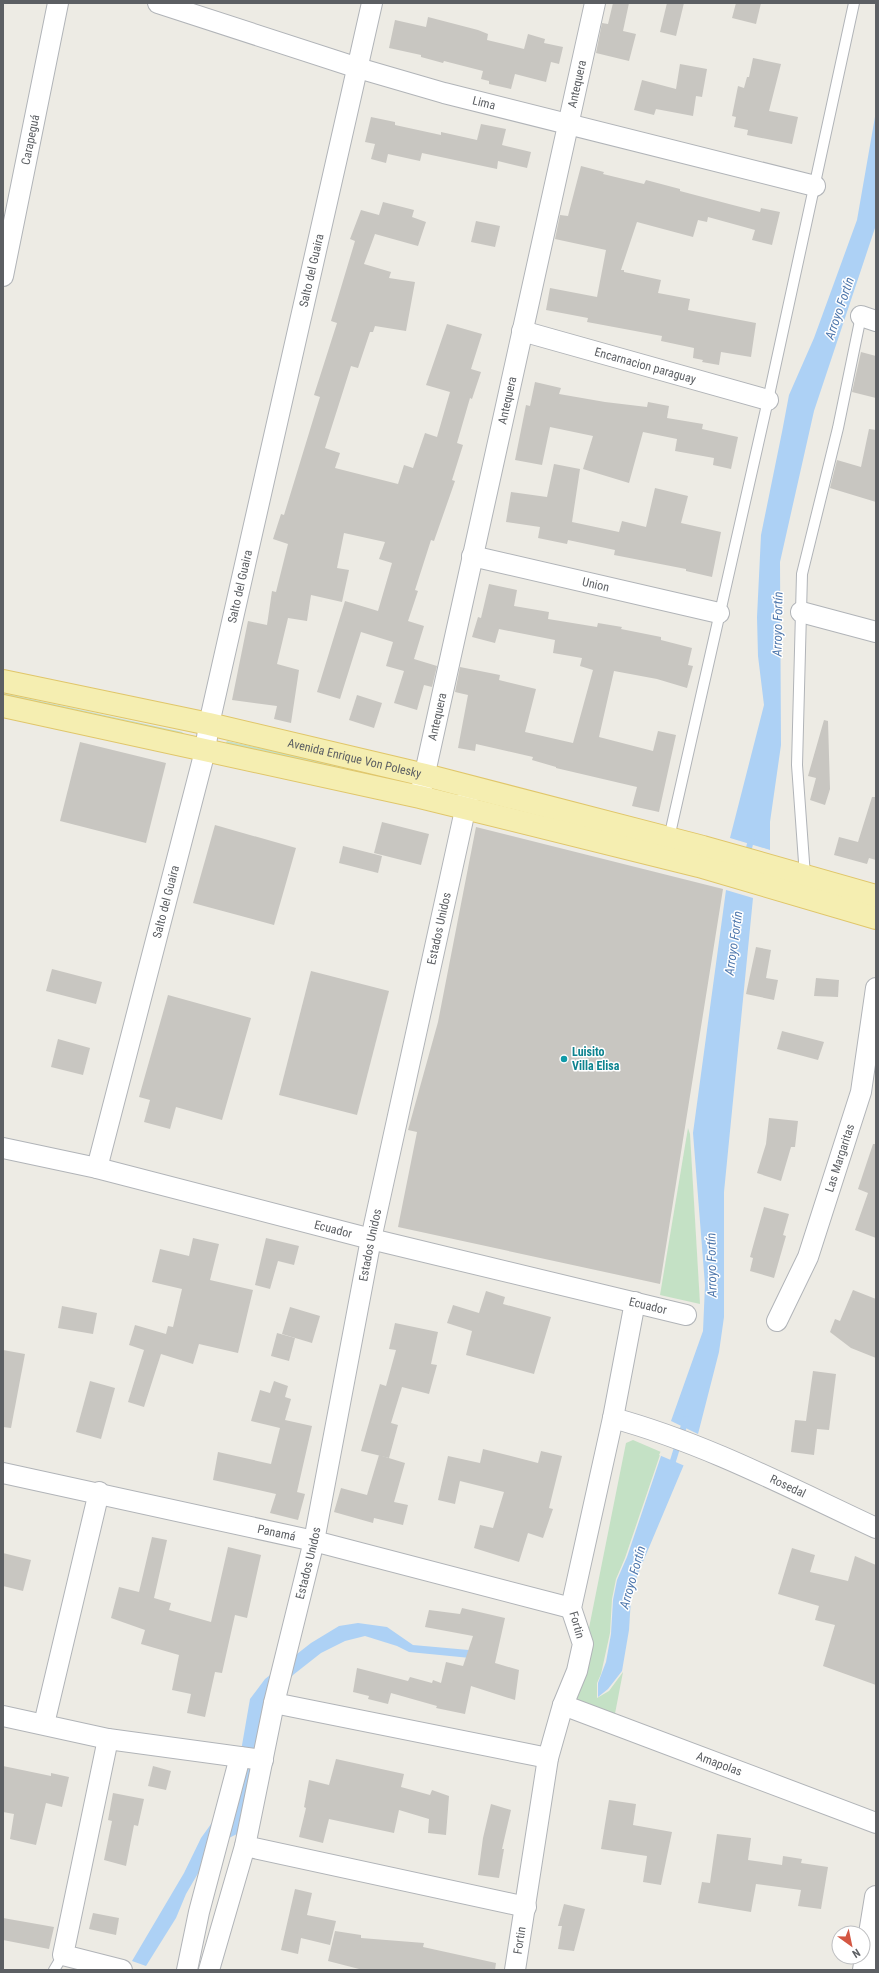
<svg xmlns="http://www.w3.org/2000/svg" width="879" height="1973" viewBox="0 0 879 1973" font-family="'Roboto Condensed',sans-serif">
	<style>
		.green { fill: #c4e1c5 }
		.water { fill: #add1f5 }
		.pier { fill: #edebe4 }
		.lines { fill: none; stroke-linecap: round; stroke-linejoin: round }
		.stream { stroke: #add1f5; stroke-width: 6 }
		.building { fill: #c8c6c1 }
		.lane-casing { stroke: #b1b4b8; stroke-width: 12 }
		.street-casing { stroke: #b1b4b8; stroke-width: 22 }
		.secondary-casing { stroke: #b1b3b7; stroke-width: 24 }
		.primary-casing { stroke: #e0c66a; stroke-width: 24 }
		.lane { stroke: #fff; stroke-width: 10 }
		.street { stroke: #fff; stroke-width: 20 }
		.secondary { stroke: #fff; stroke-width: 22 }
		.primary { stroke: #f5eeb1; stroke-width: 22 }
		.culture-dot { fill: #0f9aa8; stroke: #fff; stroke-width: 1.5 }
		.labels { text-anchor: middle; stroke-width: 3; stroke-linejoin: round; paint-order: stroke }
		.street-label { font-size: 12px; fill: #5c5f63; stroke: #fff }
		.culture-label { font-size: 12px; font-weight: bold; fill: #0d838f; stroke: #fff; text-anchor: start }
		.water-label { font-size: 13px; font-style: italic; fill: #4f78ad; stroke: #fff }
	</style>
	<rect width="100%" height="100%" fill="#edebe4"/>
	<g class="green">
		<polygon points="3,693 182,732 184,734 183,735 3,697"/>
		<polygon points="227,741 387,775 389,777 386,779 225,744"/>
		<polygon points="688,1128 690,1134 700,1304 660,1295"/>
		<polygon points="633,1440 661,1452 625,1558 616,1579 612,1599 610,1633 601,1674 597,1683 597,1698 609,1691 623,1672 613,1724 573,1708 626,1443"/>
	</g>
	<g class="water">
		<polygon points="876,111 876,225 814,411 780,562 781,745 770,822 770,850 730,838 764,705 758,656 757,617 761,535 782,432 789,395 814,338 857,220"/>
		<polygon points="726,890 753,898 724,1192 724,1317 719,1352 698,1434 671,1421 703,1331 705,1285 693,1133"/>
		<polygon points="662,1453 685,1462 637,1576 631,1598 629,1630 622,1671 608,1689 598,1697 598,1683 606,1662 611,1634 613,1600 617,1580 627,1557"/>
		<polygon points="358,1623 387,1627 413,1645 491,1652 491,1660 409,1652 397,1646 365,1636 345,1641 321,1653 293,1675 272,1700 243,1831 223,1841 204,1863 186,1894 176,1918 146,1966 132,1961 184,1873 201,1838 211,1824 232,1803 250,1699 265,1679 311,1643 339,1626"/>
	</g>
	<g class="pier">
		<polygon points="728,838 772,851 769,852 730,840"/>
		<polygon points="663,1451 686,1460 685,1466 659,1455 661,1451"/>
	</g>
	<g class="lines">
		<g class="stream">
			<polyline points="747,856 752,836"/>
			<polyline points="672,1464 686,1419"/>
		</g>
	</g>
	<g class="building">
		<polygon points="613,3 629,3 623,31 636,34 629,61 596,53 602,23 608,24"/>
		<polygon points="667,3 684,3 676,36 660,32"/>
		<polygon points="736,3 761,3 756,24 732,18"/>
		<polygon points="428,17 478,30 488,34 487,40 524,49 528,34 545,39 544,43 563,47 559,64 551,62 546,82 515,74 511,89 489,84 489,81 481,79 483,71 444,61 443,63 421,57 421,55 389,48 395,20 426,27"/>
		<polygon points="753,58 781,64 769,111 798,117 792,144 747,135 748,130 734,127 736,117 732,116 738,86 744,88 747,77 749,77"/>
		<polygon points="680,64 707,69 702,97 696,96 693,116 656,109 654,115 634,110 642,80 676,89"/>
		<polygon points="371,117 395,122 395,125 441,135 441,132 477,140 481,124 506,129 502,145 531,152 527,168 498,161 497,169 422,153 420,161 388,154 386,163 371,159 375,144 365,142"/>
		<polygon points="581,166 604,172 603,174 644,184 646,180 680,189 680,191 729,204 760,212 761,208 780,212 772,245 752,240 755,230 708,217 707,222 698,220 693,237 637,222 621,270 624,270 624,272 661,280 658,293 690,299 688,310 756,323 751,357 721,352 719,365 702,362 703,360 693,358 694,348 661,341 662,336 587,322 588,318 546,310 550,288 597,297 606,250 555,239 560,215 568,216"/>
		<polygon points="383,202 414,210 412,217 426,222 418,246 375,234 364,264 391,272 389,278 415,282 406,331 375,326 373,332 370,332 358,368 351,366 325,448 340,453 335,468 398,484 404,465 413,468 425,433 437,437 450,392 426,385 447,324 482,334 471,369 481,372 472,399 470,398 457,443 463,445 452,480 455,481 434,541 431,540 415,590 418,591 408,621 424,626 414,659 437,666 432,687 424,685 417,710 394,703 404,671 386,666 393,642 361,632 340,699 317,692 345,601 378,611 392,563 379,559 385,542 344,533 337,568 349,570 342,602 311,595 307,621 288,618 277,664 299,670 291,723 274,719 277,706 232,700 248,621 267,625 272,591 276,592 288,544 273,539 281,514 284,515 320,397 314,395 337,323 331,321 355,241 350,239 361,210 379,215"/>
		<polygon points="476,221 500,226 495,247 471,242"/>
		<polygon points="861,352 876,356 876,398 852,392"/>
		<polygon points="535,382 561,388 559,394 605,402 647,407 648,402 669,406 667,418 703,424 702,429 738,437 731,469 713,465 714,458 675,451 677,439 643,432 629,483 583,469 593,436 550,427 542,465 515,460 526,405 530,406"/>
		<polygon points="869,429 876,430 876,502 830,488 837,460 861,467"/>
		<polygon points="554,464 580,469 572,522 619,532 622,521 646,527 655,488 688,496 681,523 721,532 712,577 686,571 686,569 614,555 615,550 568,540 567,544 538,538 540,527 506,522 511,492 547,497"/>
		<polygon points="489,584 517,590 514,606 549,612 548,619 597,627 598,623 622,627 621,629 661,637 661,640 692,648 688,665 693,666 687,688 657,679 614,671 599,737 653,751 658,731 676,735 659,812 632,806 637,787 556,768 556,767 532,760 533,757 476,744 475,751 458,748 468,695 455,692 460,667 500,675 499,680 536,689 525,732 573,743 593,670 580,666 582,658 553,653 555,640 499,629 495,643 472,637 478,617 481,618"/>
		<polygon points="357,695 382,703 374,728 349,720"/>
		<polygon points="824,720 828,721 830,789 825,805 810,800 816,778 808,776"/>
		<polygon points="80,742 166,763 146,843 60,821"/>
		<polygon points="872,797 876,797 876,860 869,858 867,864 834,855 839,837 858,842"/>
		<polygon points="382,822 429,834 421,865 374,853"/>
		<polygon points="215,825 296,848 274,925 193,903"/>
		<polygon points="476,827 723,889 660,1284 398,1227 417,1132 408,1130 438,1022"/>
		<polygon points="343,846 382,856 378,873 339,863"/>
		<polygon points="756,947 771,950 766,978 778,980 774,1000 746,994"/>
		<polygon points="52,969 102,982 96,1004 46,991"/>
		<polygon points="311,971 389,991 357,1115 279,1095"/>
		<polygon points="816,978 839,980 838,997 814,996"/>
		<polygon points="168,995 251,1018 222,1120 176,1107 170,1129 144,1122 150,1100 139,1097"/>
		<polygon points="782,1031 824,1042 818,1060 777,1049"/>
		<polygon points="58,1039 90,1048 83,1075 51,1067"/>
		<polygon points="769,1118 798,1121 795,1147 791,1147 781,1181 757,1173 766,1144"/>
		<polygon points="873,1144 876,1144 876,1238 855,1230 868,1193 858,1189"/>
		<polygon points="764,1207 789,1214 783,1235 786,1236 774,1278 750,1271 753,1258 750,1257"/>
		<polygon points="193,1238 219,1244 210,1280 253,1290 238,1353 199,1344 193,1364 161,1354 144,1407 128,1402 144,1350 129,1345 135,1325 166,1334 168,1326 173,1327 182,1289 152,1282 160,1249 189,1256"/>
		<polygon points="266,1238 299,1246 294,1265 278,1261 270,1289 255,1285"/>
		<polygon points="853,1290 876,1299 876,1358 851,1348 830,1332 835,1319 840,1321"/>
		<polygon points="486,1291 505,1297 503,1304 551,1317 534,1374 466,1355 472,1331 447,1323 453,1305 479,1313"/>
		<polygon points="62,1306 97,1313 93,1334 58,1328"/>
		<polygon points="290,1307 320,1316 312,1343 282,1334"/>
		<polygon points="395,1323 438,1332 431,1364 437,1365 429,1394 402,1387 391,1423 398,1425 389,1458 361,1451 380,1384 386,1386 396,1350 389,1349"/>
		<polygon points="277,1333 295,1338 289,1361 271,1356"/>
		<polygon points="3,1350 25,1354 11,1428 3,1427"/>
		<polygon points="813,1371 836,1374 829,1430 817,1429 814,1455 791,1452 795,1420 806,1421"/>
		<polygon points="90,1381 115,1388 101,1439 76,1432"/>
		<polygon points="274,1381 288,1386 285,1397 291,1399 285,1420 312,1426 297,1492 305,1494 298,1520 270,1513 276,1494 213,1480 218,1452 271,1464 280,1428 251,1421 260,1390 270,1393"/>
		<polygon points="483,1449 538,1463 541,1451 562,1456 549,1508 553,1509 543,1538 528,1533 519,1562 474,1548 480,1525 493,1528 504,1492 460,1481 455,1504 438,1500 448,1456 480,1463"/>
		<polygon points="379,1455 405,1463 394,1502 408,1505 403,1525 374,1518 373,1523 334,1512 341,1488 367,1495"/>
		<polygon points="152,1537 167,1540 154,1598 171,1603 169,1610 211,1622 228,1547 261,1555 247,1618 235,1615 222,1673 215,1672 205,1717 187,1713 191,1694 172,1690 179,1655 141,1644 145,1630 111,1618 119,1587 139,1592"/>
		<polygon points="792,1548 815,1555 810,1572 848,1581 855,1556 876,1565 876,1685 823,1666 835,1625 815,1620 819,1606 778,1594"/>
		<polygon points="3,1553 31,1560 23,1591 3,1586"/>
		<polygon points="462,1608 505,1618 495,1663 519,1670 515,1700 471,1686 465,1714 436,1708 437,1706 391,1693 388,1704 368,1699 369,1696 353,1692 357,1668 408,1681 410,1677 432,1683 433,1680 441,1683 446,1662 463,1666 473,1636 425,1627 429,1610 460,1614"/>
		<polygon points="336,1759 404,1774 401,1787 430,1795 432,1790 449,1796 446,1835 428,1833 429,1819 399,1810 394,1833 329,1819 323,1843 299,1837 306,1808 304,1807 309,1780 329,1785"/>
		<polygon points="3,1766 51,1776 51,1773 69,1777 62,1807 46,1803 36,1845 10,1839 14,1814 3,1812"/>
		<polygon points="153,1766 171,1771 166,1790 148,1786"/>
		<polygon points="113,1793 144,1799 138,1826 134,1825 126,1866 104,1860 112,1821 108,1820"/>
		<polygon points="609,1800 636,1804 633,1825 672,1832 661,1885 643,1882 647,1856 601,1849"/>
		<polygon points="491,1804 511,1810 502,1849 504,1849 499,1878 478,1875 483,1838"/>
		<polygon points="717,1834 751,1838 748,1860 782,1865 783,1856 802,1859 801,1863 828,1867 821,1909 798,1906 801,1890 756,1884 751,1912 698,1903 702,1882 710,1883"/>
		<polygon points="295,1889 312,1893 307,1915 336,1921 330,1945 301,1938 298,1954 281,1950"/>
		<polygon points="564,1904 585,1909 574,1951 558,1949 562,1926 558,1926"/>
		<polygon points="93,1913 119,1918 116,1935 89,1929"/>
		<polygon points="3,1918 54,1927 49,1949 3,1940"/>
		<polygon points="335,1931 361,1935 361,1938 424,1943 423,1947 496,1963 495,1970 363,1970 328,1961"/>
	</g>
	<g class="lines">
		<g class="lane-casing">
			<g id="lane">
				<polyline points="669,838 768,400 854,3"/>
				<polyline points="805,876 797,765 802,574 838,428 861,316"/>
				<polyline points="54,1970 63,1955"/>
			</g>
		</g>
		<g class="street-casing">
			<g id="street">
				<path id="s1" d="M158,3L358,68L444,93L815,186"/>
				<path id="s2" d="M3,276L58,3"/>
				<polyline points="861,316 876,321"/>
				<path id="s3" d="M522,331L768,400"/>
				<path id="s4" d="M472,556L719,613"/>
				<polyline points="801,612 876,632"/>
				<path id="s5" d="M421,791L595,3"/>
				<path id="s6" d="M3,1148L97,1168L371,1239L686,1315"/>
				<path id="s7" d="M97,1168L205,751L209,724L372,3"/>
				<path id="s8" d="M777,1321L808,1257L861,1092L876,988"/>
				<path id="s9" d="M613,1418C705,1443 790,1488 876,1528"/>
				<path id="s10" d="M3,1473L314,1541L571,1608"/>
				<path id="s11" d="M274,1703L314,1541L371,1239L469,792"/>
				<path id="s12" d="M563,1705L876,1823"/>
				<polyline points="3,1716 108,1739 263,1760"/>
				<polyline points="44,1724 99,1492"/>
				<polyline points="108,1739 63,1955 122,1970"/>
				<polyline points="245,1846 526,1907"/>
				<polyline points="187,1970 199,1912 240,1757"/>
				<polyline points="209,1970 245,1846 274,1703 548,1758"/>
				<path id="s13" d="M515,1970L548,1758L563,1705L577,1671L583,1644L571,1608L613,1418L635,1302"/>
			</g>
		</g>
		<g class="secondary-casing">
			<polyline id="secondary" points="864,1970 876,1897"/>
		</g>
		<g class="primary-casing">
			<g id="primary">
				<path id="s14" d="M3,681L209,724L425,775L703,847L876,896"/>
				<polyline points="3,706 420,797 699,866 876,918"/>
			</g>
		</g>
		<use href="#lane" class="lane"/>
		<use href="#street" class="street"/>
		<use href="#secondary" class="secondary"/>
		<use href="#primary" class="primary"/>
	</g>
	<circle class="culture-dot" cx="564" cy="1059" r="4"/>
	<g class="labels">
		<g class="street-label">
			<text dy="4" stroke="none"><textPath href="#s5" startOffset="724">Antequera</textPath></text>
			<text dy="4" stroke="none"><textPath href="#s1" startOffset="341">Lima</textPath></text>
			<text dy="4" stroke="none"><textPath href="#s2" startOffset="139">Carapeguá</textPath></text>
			<text dy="4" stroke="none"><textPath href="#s7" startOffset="923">Salto del Guaira</textPath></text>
			<text dy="4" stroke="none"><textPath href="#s3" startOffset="128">Encarnacion paraguay</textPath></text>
			<text dy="4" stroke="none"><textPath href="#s5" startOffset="400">Antequera</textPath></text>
			<text dy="4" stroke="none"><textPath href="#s4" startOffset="127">Union</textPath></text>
			<text dy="4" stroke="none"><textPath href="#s7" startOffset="599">Salto del Guaira</textPath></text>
			<text dy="4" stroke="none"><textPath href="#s5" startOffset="76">Antequera</textPath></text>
			<text dy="4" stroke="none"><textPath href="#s14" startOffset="360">Avenida Enrique Von Polesky</textPath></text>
			<text dy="4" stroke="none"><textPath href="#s7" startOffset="275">Salto del Guaira</textPath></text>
			<text dy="4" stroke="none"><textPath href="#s11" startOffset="792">Estados Unidos</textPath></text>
			<text dy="4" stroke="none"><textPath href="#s8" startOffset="175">Las Margaritas</textPath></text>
			<text dy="4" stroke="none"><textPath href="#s6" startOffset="340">Ecuador</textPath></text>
			<text dy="4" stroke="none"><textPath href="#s11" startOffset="468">Estados Unidos</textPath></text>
			<text dy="4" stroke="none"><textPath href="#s6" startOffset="664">Ecuador</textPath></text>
			<text dy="4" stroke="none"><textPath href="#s9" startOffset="188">Rosedal</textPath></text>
			<text dy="4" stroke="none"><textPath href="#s10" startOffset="280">Panamá</textPath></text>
			<text dy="4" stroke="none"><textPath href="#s11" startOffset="144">Estados Unidos</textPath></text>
			<text transform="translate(577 1625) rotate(74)" y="4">Fortin</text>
			<text dy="4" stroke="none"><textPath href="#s12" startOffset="167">Amapolas</textPath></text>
			<text dy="4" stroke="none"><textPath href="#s13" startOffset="30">Fortin</textPath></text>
		</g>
		<g class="culture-label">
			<text x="572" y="1056">Luisito<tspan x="572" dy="14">Villa Elisa</tspan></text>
		</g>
		<g class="water-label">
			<text transform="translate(839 308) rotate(-71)" y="5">Arroyo Fortín</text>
			<text transform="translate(777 624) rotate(-89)" y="5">Arroyo Fortín</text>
			<text transform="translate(733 943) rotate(-82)" y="5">Arroyo Fortín</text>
			<text transform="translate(711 1265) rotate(-91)" y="5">Arroyo Fortín</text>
			<text transform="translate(632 1577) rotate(-74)" y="5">Arroyo Fortín</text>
		</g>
	</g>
	<rect width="879" height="1973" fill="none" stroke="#5c5f63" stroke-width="8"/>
	<g transform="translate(851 1945) rotate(147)"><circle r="19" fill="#ffffff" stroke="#bebfc1"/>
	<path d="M0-3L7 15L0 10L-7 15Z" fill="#d45743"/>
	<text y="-6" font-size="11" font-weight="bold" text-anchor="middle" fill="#5c5f63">N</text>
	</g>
</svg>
